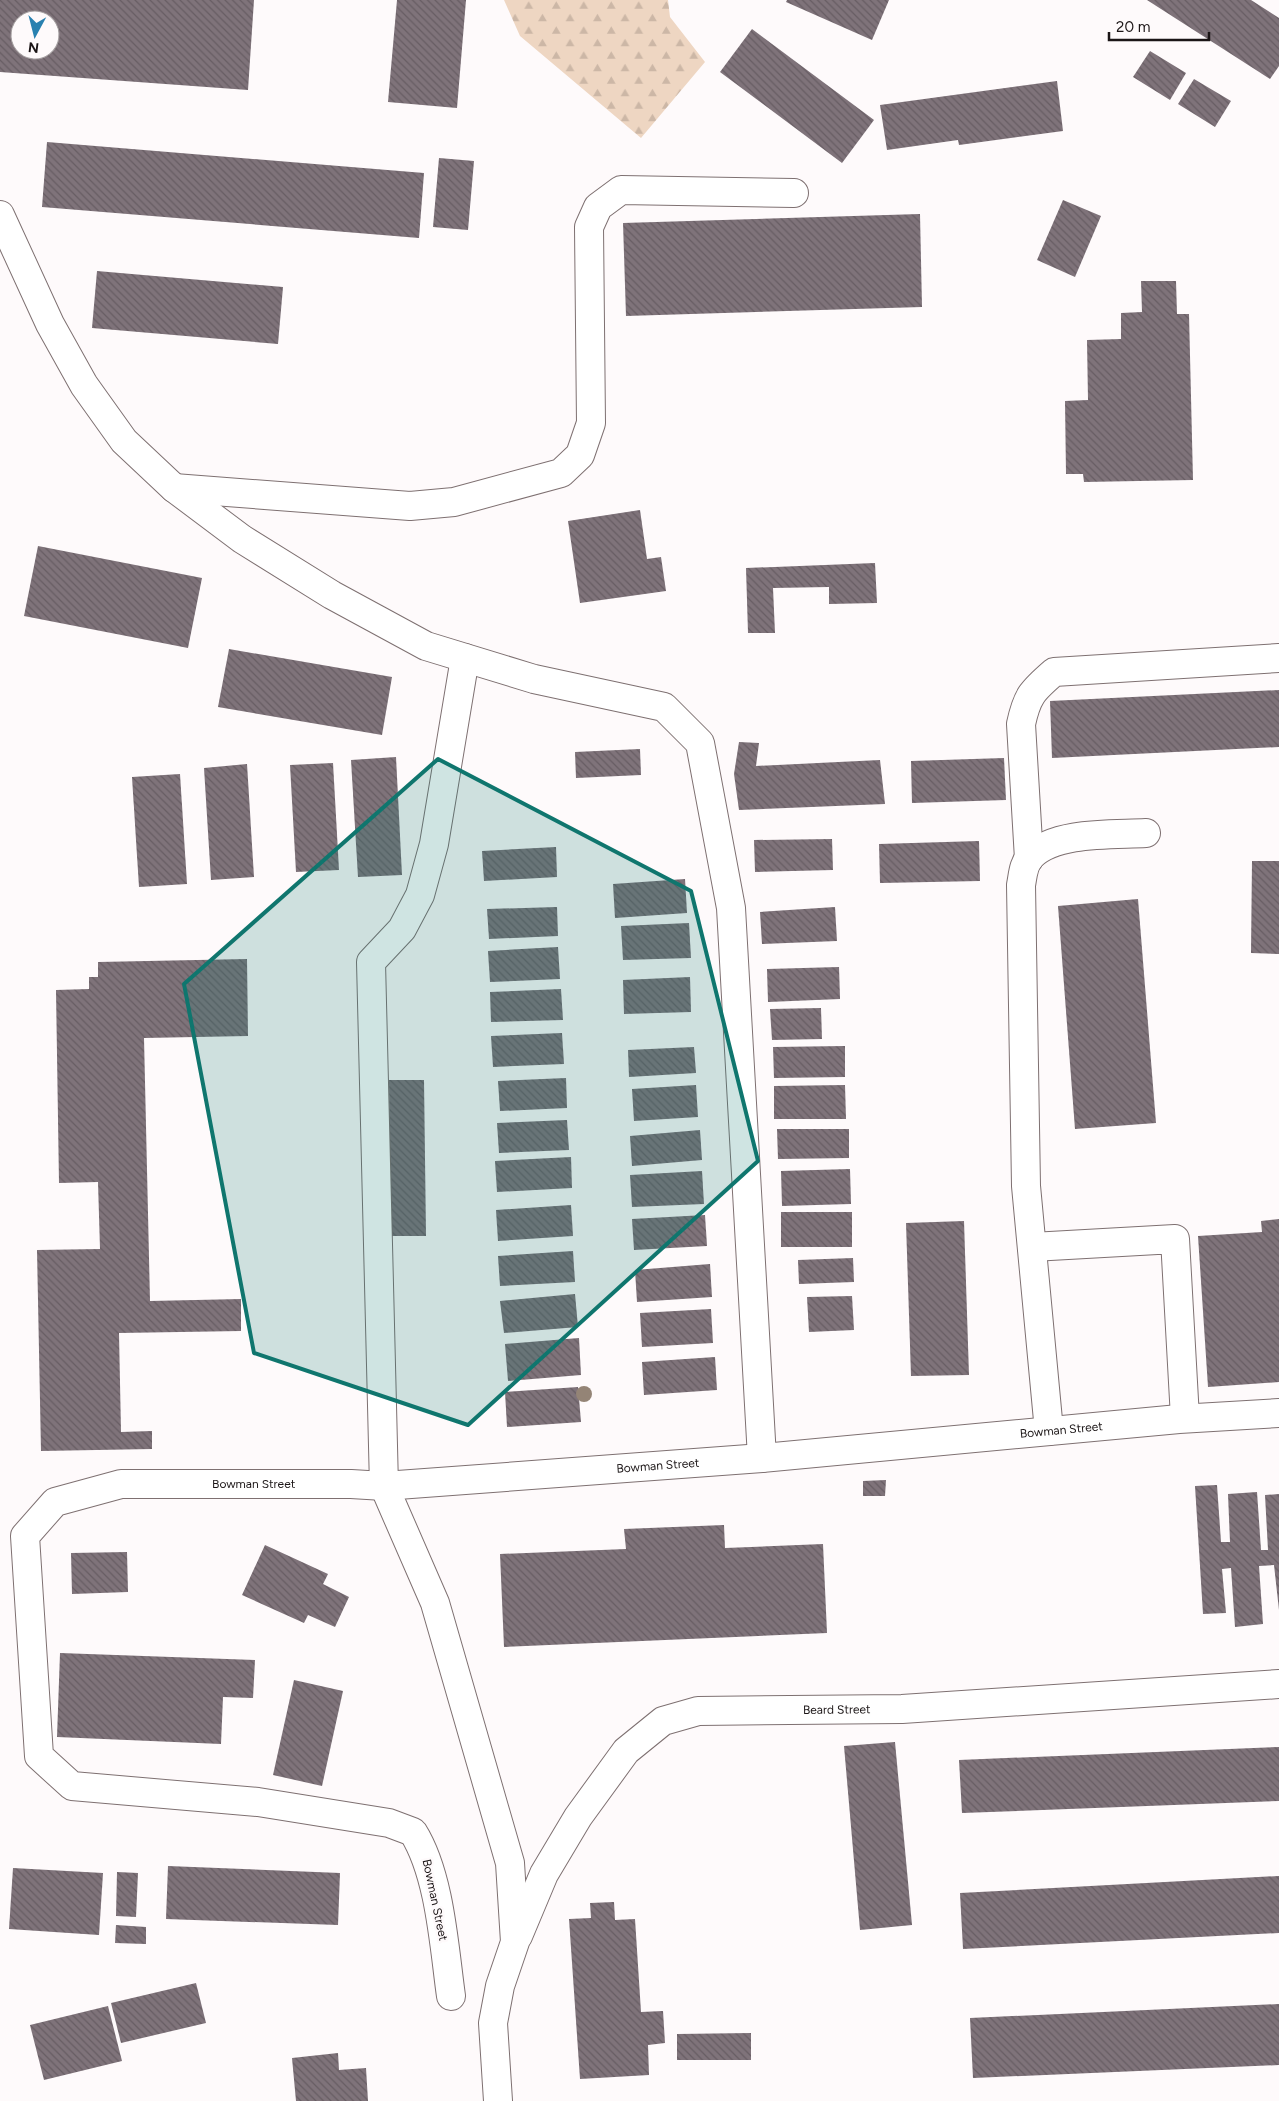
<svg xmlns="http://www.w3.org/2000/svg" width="1279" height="2101" viewBox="0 0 1279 2101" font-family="Figtree,sans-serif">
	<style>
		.forest { fill: url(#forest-firs) }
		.building { fill: url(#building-back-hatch); fill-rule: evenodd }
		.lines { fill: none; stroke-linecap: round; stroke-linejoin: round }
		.minor-casing { stroke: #7e7071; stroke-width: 30 }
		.minor { stroke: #fff; stroke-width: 28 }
		.tree { fill: #948476 }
		.marked { fill: #0f766e; fill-opacity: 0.2; stroke: #0f766e; stroke-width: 4; stroke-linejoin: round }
		.labels { text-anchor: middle; stroke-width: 5; stroke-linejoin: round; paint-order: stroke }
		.street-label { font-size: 12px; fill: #1b1516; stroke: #fefafb }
	</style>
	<defs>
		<pattern id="forest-firs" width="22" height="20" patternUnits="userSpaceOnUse" patternTransform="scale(1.25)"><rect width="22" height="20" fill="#eed6c2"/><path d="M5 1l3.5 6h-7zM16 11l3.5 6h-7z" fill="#ccb7a6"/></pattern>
		<pattern id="building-back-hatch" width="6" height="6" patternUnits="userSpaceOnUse" patternTransform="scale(1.25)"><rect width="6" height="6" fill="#7f737a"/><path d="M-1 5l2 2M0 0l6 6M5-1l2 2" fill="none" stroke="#675d63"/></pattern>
	</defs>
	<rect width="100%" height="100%" fill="#fefafb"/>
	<polygon class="forest" points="504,0 668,0 670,17 705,62 641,138 520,36"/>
	<g class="building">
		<path d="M0,0H254L248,90L0,72ZM20,20H50V50H20Z"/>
		<polygon points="397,0 466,0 457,108 388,102"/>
		<polygon points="787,0 889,0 872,40 786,2"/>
		<polygon points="1147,0 1251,0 1279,18 1279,66 1270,79"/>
		<polygon points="752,29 874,120 842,163 720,72"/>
		<polygon points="1150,51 1186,73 1170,100 1133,77"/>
		<polygon points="1194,79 1231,101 1215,127 1178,104"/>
		<polygon points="1057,81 1063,131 959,145 958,140 887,150 880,105"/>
		<polygon points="47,142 424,173 419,238 42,207"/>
		<polygon points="439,158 474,161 468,230 433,227"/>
		<polygon points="1063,200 1101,216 1075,277 1037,260"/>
		<polygon points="920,214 922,307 626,316 623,223"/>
		<polygon points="97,271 283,287 278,344 92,328"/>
		<polygon points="1141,281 1176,281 1177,314 1189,314 1193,480 1084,482 1083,474 1066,474 1065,401 1088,400 1087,340 1121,339 1121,313 1142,312"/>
		<polygon points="640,510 647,559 661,557 666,591 580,603 568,521"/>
		<polygon points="38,546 202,578 188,648 24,616"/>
		<polygon points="875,563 877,603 829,604 829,587 773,588 775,633 748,633 746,568"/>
		<polygon points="229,649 392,677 382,735 218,707"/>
		<polygon points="1279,690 1279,747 1052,758 1050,701"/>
		<polygon points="739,742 759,743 756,766 880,760 885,804 739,810 734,774"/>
		<polygon points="640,749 641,775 576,778 575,752"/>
		<polygon points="396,757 402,875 358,877 351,760"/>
		<polygon points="1004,758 1006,800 912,803 911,761"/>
		<polygon points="333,763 339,870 296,872 290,765"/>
		<polygon points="247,764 254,877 211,880 204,768"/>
		<polygon points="180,774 187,884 139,887 132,777"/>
		<polygon points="832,839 833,870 755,872 754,840"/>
		<polygon points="979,841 980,881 880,883 879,844"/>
		<polygon points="556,847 557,877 484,881 482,851"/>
		<polygon points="1252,861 1279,861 1279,954 1251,953"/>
		<polygon points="685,879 687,913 615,918 613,884"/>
		<polygon points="1138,899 1156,1123 1075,1129 1058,906"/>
		<polygon points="557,907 558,936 489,939 487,909"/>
		<polygon points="835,907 837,941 762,944 760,912"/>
		<polygon points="689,923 691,958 623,960 621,926"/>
		<polygon points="558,947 560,979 490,982 488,951"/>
		<polygon points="247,959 248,1036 144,1038 150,1301 241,1299 241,1331 119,1333 121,1432 152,1431 152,1449 41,1451 37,1250 100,1249 98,1182 59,1183 56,990 89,989 89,977 98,977 98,962"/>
		<polygon points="839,967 840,999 768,1002 767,969"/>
		<polygon points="690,977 691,1012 624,1014 623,980"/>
		<polygon points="561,989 563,1020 491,1022 490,992"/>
		<polygon points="821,1008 822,1039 772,1040 770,1009"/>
		<polygon points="562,1033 564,1064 493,1067 491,1036"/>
		<polygon points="845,1046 845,1077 774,1078 773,1047"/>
		<polygon points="694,1047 696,1073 629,1077 628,1050"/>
		<polygon points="566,1078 567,1108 500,1111 498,1081"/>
		<polygon points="389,1080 424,1080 426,1236 390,1236"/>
		<polygon points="696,1085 698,1117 634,1121 632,1089"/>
		<polygon points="845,1085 846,1119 774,1119 774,1086"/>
		<polygon points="567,1120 569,1150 499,1153 497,1123"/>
		<polygon points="777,1129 849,1129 849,1158 778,1159"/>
		<polygon points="700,1130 702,1160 632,1166 630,1136"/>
		<polygon points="571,1157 572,1188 497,1192 495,1161"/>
		<polygon points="850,1169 851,1204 782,1206 781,1171"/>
		<polygon points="702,1171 704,1204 632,1207 630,1175"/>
		<polygon points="571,1205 573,1236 498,1241 496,1210"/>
		<rect x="781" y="1212" width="71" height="35"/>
		<polygon points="705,1215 707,1246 634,1250 632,1219"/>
		<polygon points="1279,1219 1279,1382 1208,1387 1198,1236 1262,1232 1261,1221"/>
		<polygon points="964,1221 969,1375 911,1376 906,1223"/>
		<polygon points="573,1251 575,1282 500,1286 498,1256"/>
		<polygon points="853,1258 854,1282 799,1284 798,1260"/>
		<polygon points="710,1264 712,1297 637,1302 635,1270"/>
		<polygon points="575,1294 578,1327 504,1333 500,1301"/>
		<polygon points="852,1296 854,1330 809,1332 807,1297"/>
		<polygon points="711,1309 713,1343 642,1347 640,1313"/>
		<polygon points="579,1338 581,1375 508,1381 505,1344"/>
		<polygon points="715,1357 717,1390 644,1395 642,1362"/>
		<polygon points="578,1387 581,1422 507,1427 505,1392"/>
		<polygon points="886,1480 885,1496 863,1496 863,1481"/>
		<polygon points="1217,1485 1221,1542 1230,1542 1228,1494 1257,1492 1261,1550 1268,1550 1265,1495 1279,1494 1279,1610 1274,1565 1259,1566 1263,1624 1235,1627 1231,1568 1222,1569 1226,1613 1203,1614 1195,1486"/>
		<polygon points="724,1525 725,1548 823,1544 827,1633 504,1647 500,1554 626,1549 624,1529"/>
		<polygon points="265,1545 328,1574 323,1584 349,1597 335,1627 308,1615 304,1623 242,1595"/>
		<polygon points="127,1552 128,1592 72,1594 71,1553"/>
		<polygon points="60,1653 255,1660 253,1698 223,1697 221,1744 57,1737"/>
		<polygon points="294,1680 343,1691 322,1786 273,1775"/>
		<polygon points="895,1742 912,1925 860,1930 844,1746"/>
		<polygon points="1279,1747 1279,1801 962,1813 959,1760"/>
		<polygon points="168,1866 340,1873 338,1925 166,1919"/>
		<polygon points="13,1868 103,1873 99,1935 9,1929"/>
		<polygon points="117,1872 138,1873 136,1917 116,1916"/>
		<polygon points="1279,1876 1279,1933 963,1949 960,1893"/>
		<polygon points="614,1902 615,1920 635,1919 641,2012 663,2011 665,2043 648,2045 649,2075 580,2079 569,1919 591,1918 590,1903"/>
		<polygon points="116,1925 146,1927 146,1944 115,1943"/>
		<polygon points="196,1983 206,2023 121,2043 111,2003"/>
		<polygon points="1279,2004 1279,2065 973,2078 970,2018"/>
		<polygon points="108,2006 122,2061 44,2080 30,2025"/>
		<polygon points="751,2033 751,2060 677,2060 677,2034"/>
		<polygon points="338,2053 339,2070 366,2068 368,2101 296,2101 292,2058"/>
	</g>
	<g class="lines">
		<g class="minor-casing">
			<g id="minor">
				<polyline points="0,215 50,324 84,385 124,441 174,488 242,539 332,595 426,646 534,679 664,707 700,743 731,908 762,1458"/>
				<polyline points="174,488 410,506 454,502 561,473 580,455 591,423 589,227 598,207 621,190 794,193"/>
				<polyline points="465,658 434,844 420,895 402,929 371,962 384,1486 435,1603 510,1863 515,1942 500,1986 493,2023 498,2101"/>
				<path d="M1029,859L1021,724C1027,696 1032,691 1054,672L1279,658"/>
				<polyline points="1032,1247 1175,1239 1185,1418"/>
				<path d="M1049,1431L1026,1186L1021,885C1023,875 1023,864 1031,856C1056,831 1113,835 1146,833"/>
				<path id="s1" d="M518,1936L544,1874L578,1817L626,1751L663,1721L698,1711L902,1709L1279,1684"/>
				<path id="s2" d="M451,1996C444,1946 440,1875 413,1832L389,1823L258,1802L72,1786L39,1756L25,1536L55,1502L121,1484H351L384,1486L762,1458L1179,1419L1279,1413"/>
			</g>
		</g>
		<use href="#minor" class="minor"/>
	</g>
	<circle class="tree" cx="584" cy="1394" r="8"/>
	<path class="marked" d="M438,759L691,891L758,1161L468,1425L254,1353L184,984Z"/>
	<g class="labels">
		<g class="street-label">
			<text dy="4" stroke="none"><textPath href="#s2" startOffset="1836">Bowman Street</textPath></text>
			<text dy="4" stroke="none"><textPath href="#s2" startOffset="1431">Bowman Street</textPath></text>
			<text dy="4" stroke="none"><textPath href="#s2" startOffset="1026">Bowman Street</textPath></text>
			<text dy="4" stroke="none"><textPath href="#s1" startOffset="438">Beard Street</textPath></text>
			<text transform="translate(435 1900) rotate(78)" y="4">Bowman Street</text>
		</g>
	</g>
	<g transform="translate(35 35) rotate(187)"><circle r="24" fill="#fefafb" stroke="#a39e9f"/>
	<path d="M0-4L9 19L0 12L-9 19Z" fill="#2981b0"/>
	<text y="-8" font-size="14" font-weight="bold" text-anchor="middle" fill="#1b1516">N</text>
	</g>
	<path d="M1109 32v8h100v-8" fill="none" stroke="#1b1516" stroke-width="2.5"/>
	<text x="1116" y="32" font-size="15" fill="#1b1516" stroke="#fefafb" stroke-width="4" paint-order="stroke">20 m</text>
</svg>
